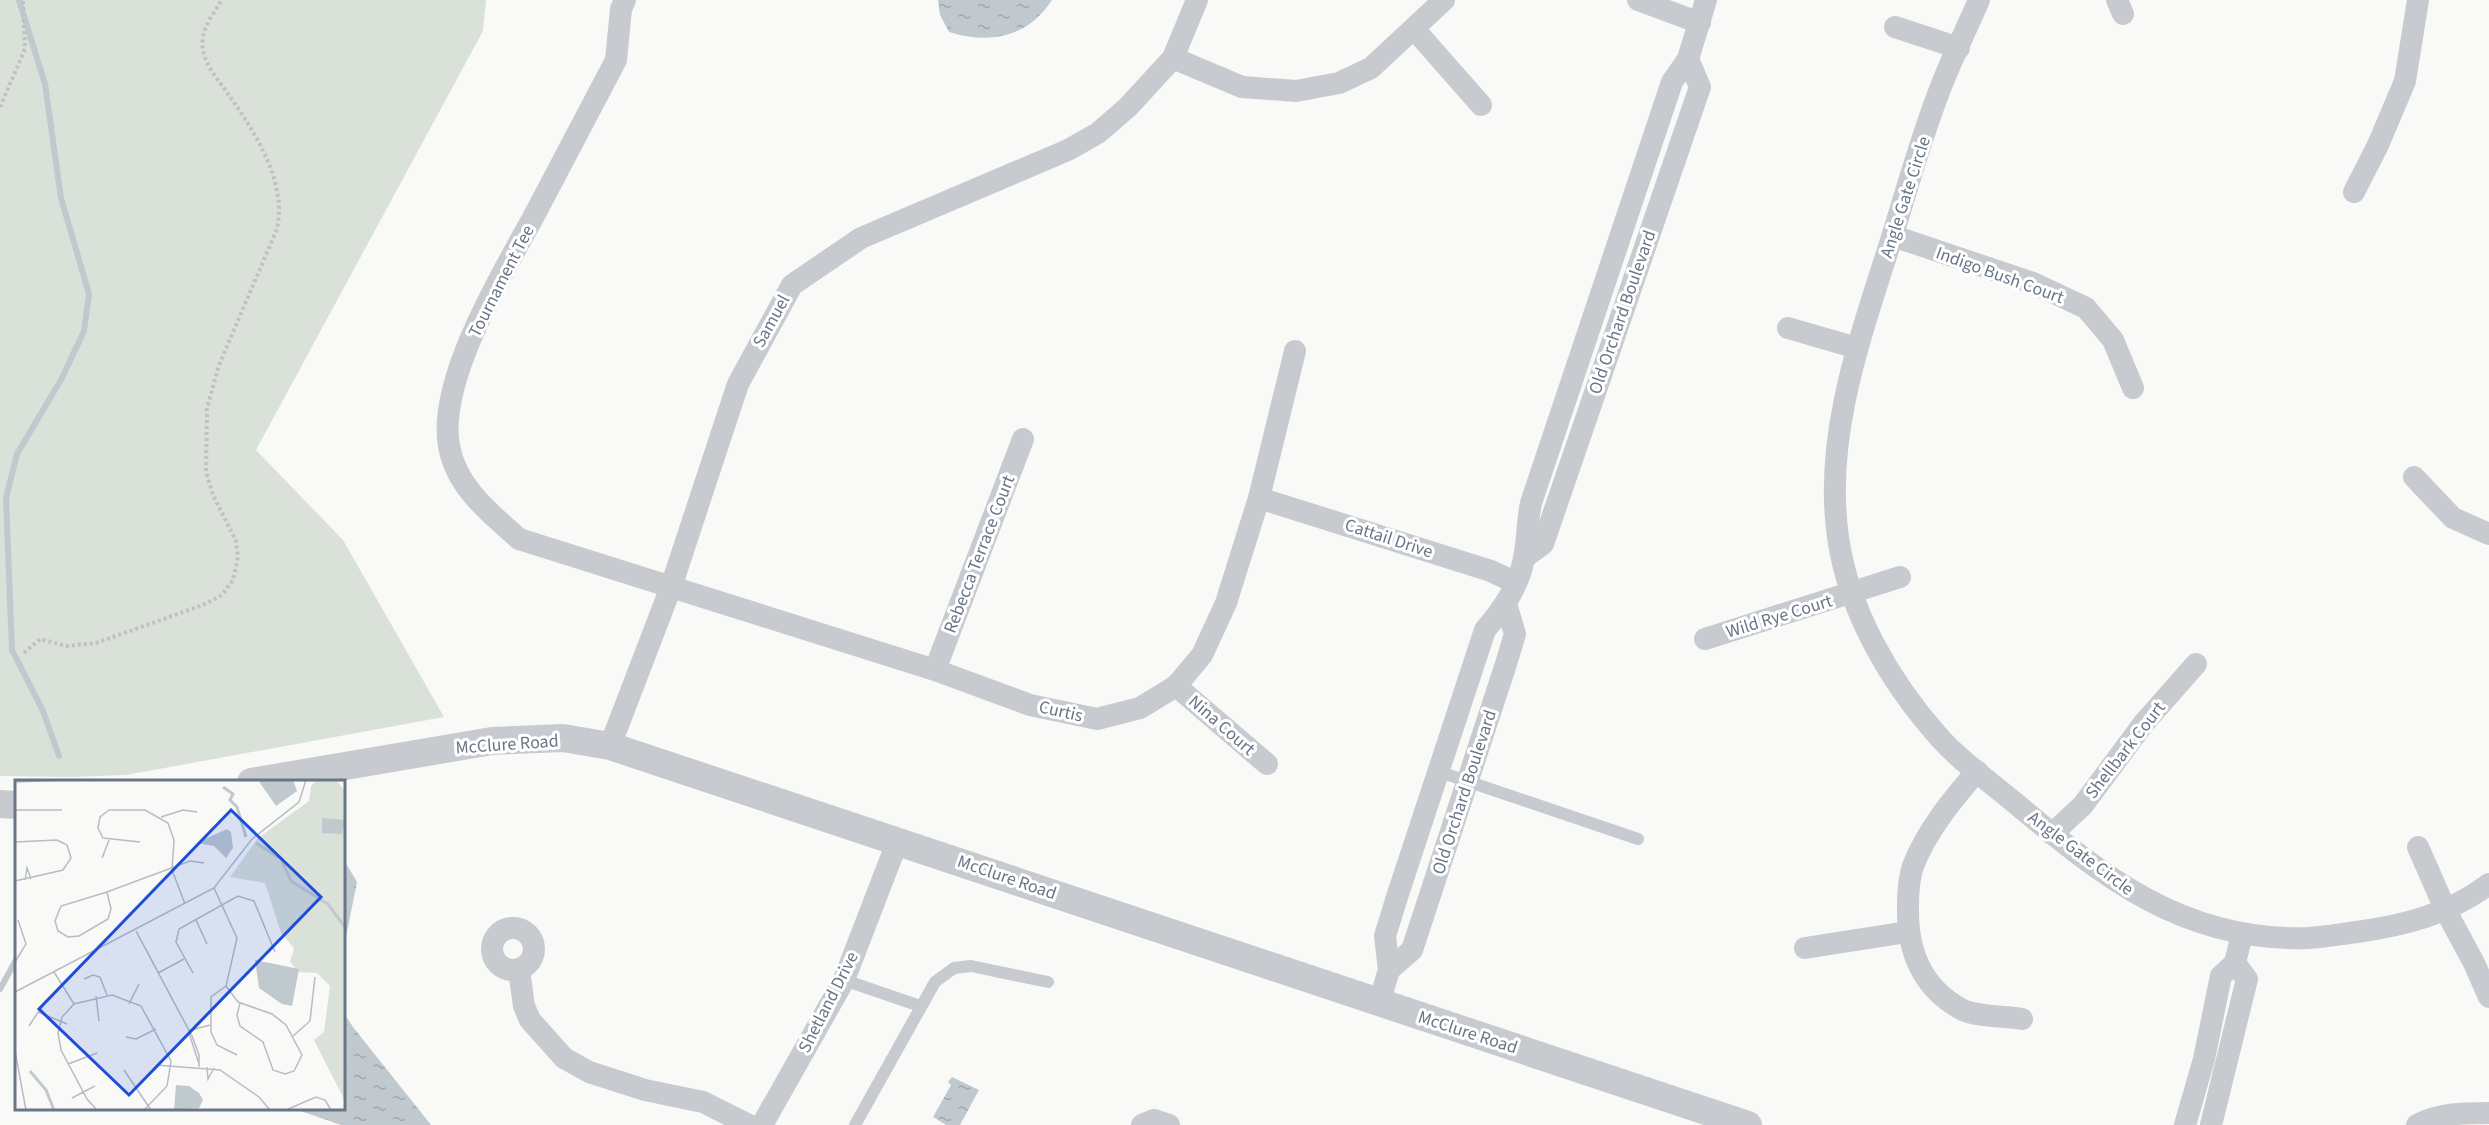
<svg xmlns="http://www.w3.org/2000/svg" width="2489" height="1125" viewBox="0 0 2489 1125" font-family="'Source Sans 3',sans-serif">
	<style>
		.grass { fill: #dae1d8 }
		.water { fill: url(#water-ripples) }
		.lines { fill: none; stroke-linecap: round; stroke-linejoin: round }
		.stream { stroke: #c0c9ce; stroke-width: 6 }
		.path { stroke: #bfc1c4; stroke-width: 4; stroke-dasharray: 3 3; stroke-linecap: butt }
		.service { stroke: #c7cace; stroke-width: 12 }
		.minor { stroke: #c7cace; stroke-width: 22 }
		.tertiary { stroke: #c7cace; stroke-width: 28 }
		.labels { text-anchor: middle; stroke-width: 6; stroke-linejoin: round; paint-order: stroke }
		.street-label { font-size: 18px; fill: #687688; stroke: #fff }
		.inset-river { fill: none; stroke: #c0c9ce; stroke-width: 3 }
		.inset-road { fill: none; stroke: #b6bdc4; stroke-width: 1.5 }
		.view { fill: #1d4ed8; fill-opacity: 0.15; stroke: #1d4ed8; stroke-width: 3 }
		.inset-edge { fill: none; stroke: #687688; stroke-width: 3 }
	</style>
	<defs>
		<pattern id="water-ripples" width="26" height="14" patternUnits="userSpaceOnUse" patternTransform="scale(1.5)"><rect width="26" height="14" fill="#c0c9ce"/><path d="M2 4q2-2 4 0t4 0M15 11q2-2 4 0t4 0" fill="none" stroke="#a0a8ad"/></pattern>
	</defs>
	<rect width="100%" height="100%" fill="#f9f9f7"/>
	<polygon class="grass" points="0,0 486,0 483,31 256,450 343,540 444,717 126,775 69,777 0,776"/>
	<g class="water">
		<path d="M938,0H1052C1028,37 990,45 949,32L940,15Z"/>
		<polygon points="344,860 357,882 344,947"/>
		<polygon points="344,1013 353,1027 431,1125 341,1125 295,1109 344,1108"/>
		<polygon points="952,1077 979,1090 960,1125 946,1125 933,1117 951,1085 948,1082"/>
	</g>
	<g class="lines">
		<g class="stream">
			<polyline points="19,0 45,84 61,198 89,294 84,331 62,378 17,454 6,498 12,650 43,711 59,756"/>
			<polyline points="0,989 16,960"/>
		</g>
		<g class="path">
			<polyline points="0,107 25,49 23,0"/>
			<path d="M24,653L40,639L66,646L96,643L203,605L222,595L233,580L238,557L236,541L213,495L206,472L207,408L219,365L277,229C287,181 255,132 228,94C217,78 199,59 203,37C205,24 215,11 222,0"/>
		</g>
		<g class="service">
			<polyline points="1440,772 1638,839"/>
			<polyline points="844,980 920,1006"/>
			<polyline points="855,1125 935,982 954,968 971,966 1048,982"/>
		</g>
		<g class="minor">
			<path d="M625,0L621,9L616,60C589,111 562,163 535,214C504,271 437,380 449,446C456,487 490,513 519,539L935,670L1030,705L1097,719L1140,708L1176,686L1202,655L1226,603L1259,498L1295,351"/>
			<polyline points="1638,0 1700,23"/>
			<path d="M1979,0C1967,28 1953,56 1942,84C1920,139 1905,197 1887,253C1858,344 1824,440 1838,537C1848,610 1890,682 1939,737C1960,761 1989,781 2014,802C2103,877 2184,942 2308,938C2324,937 2341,934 2357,932C2406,925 2449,914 2489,884"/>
			<polyline points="2117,0 2123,14"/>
			<polyline points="1895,27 1959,48"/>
			<polyline points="1415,30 1481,105"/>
			<polyline points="1173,58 1242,87 1296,91 1339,83 1371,68 1444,0"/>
			<polyline points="2354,192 2378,145 2405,81 2418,0"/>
			<polyline points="1893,236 2033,283 2086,308 2113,340 2133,388"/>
			<polyline points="1788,328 1857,348"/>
			<polyline points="2414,477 2453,518 2489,534"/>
			<polyline points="1259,498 1491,571 1516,583"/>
			<polyline points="1524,558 1543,544 1700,87 1688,59"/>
			<polyline points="1705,639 1900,577"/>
			<polyline points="935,670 1023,439"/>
			<polyline points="1176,686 1267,764"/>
			<polyline points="610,746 671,587 738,384 792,285 861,238 1068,150 1098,133 1128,107 1173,58 1197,0"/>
			<path d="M1977,771C1953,799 1927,830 1913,866C1909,878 1908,894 1908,907C1907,950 1922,989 1963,1010C1978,1017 2004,1016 2022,1019"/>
			<polyline points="2052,834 2083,805 2144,723 2196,664"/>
			<polyline points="2418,847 2446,911 2474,963 2489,997"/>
			<circle cx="513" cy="949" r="21"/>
			<polyline points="1805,948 1907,932"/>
			<polyline points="519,970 524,1006 530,1020 564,1058 589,1072 645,1090 703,1102 749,1125"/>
			<polyline points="1389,970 1412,950 1505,667 1515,634 1506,604"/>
			<path d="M1379,1003L1389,970L1385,936L1397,897L1485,630C1503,609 1519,586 1524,558C1528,539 1527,521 1531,503L1672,82L1688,59L1706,0"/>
			<polyline points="762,1125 844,980 898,840"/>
			<polyline points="1142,1125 1154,1120 1169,1125"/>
			<polyline points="2185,1125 2204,1059 2221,976 2235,963 2242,934"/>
			<polyline points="2211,1125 2247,979 2235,963"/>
			<path d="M2417,1125C2440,1113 2464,1113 2489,1113"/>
		</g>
		<g class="tertiary">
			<polyline points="251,782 492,741 563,738 610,746 1748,1125"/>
			<polyline points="0,804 16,805"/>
		</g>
	</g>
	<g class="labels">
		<g class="street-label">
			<text transform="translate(1905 197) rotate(-72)" y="6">Angle Gate Circle</text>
			<text transform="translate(2000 275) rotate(20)" y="6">Indigo Bush Court</text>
			<text transform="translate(501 281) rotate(-63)" y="6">Tournament Tee</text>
			<text transform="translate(1622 312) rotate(-71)" y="6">Old Orchard Boulevard</text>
			<text transform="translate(771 321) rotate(-61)" y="6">Samuel</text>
			<text transform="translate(1389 538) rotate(18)" y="6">Cattail Drive</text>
			<text transform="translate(979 554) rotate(-69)" y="6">Rebecca Terrace Court</text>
			<text transform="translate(1779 616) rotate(-17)" y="6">Wild Rye Court</text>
			<text transform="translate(1061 711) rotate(13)" y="6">Curtis</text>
			<text transform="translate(1222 725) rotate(41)" y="6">Nina Court</text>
			<text transform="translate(507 744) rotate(-4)" y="6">McClure Road</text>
			<text transform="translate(2125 750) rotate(-52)" y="6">Shellbark Court</text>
			<text transform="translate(1464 792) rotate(-72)" y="6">Old Orchard Boulevard</text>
			<text transform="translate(2081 853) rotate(37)" y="6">Angle Gate Circle</text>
			<text transform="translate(1007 877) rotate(19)" y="6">McClure Road</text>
			<text transform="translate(828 1002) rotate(-63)" y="6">Shetland Drive</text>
			<text transform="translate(1468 1032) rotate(18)" y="6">McClure Road</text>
		</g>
	</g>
	<g transform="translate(15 780)">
		<rect width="330" height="330" fill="#f9f9f7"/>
		<path d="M302,0H321L330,11V321L299,260L309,252L315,206L302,193L284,192L275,182L279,168L266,153L250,103L215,97L243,58L294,21L296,6Z" fill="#dae1d8"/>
		<path d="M243,0H278L282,11L261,26ZM307,38L330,40L327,54L307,53ZM212,49L216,52L218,68L211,78L199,66L181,63ZM240,180L284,189L277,226L267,224L244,208ZM161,305L174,306L184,313L188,320L184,328L159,330Z" fill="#c0c9ce"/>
		<path class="inset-river" d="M208,7L218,14L215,20L222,27L231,57M241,63L266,79L276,101L313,124L330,147M15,291L31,310L39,330"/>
		<path class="inset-road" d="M102,0H152M0,2L48,0M0,30H47M146,37L168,30L182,32M0,62L42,60L52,65L56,78L48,90L0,101M125,62L88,58L83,48L85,37L94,30H130L153,43L159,60L157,90L170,124M89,74L87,78L94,60M10,100L12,88L16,99M199,108L222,158L211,206L223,222L257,234L271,245L287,275L279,291L270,294L258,290L248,262L225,246L222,235L225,223M92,112L96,129L93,139L64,156L53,157L43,151L40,141L46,126ZM92,112L175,81L189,83M181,140L192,164M121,151L142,190M122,153L177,256L184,275V287M0,182L11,164L3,140M39,192L59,224M143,193L169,179M178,193L161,162L164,149L223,116L239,121L260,172M69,199L78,195L85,197L92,215M211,206L196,217V252L202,265L222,275M0,212L199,108L237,59L284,22L291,0M81,216L84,241M114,224L124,204M23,232L52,244M14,246L31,220M173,251L195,245M174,253L184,284M278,256L295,241L300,197M111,257L121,259L141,249M0,271L11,330M53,284L82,273M141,285L205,290L244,317L255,330M192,287L193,299L199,288M109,290L136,330M57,318L80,306M82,330L72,319L46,270L43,253L47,237L59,224L97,215L126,226L156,281L152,306L129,330M271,330L301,317L310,320L316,330"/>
		<path class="view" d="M216,30L306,117L114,315L24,229Z"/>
		<rect width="330" height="330" class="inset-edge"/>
	</g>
</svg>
